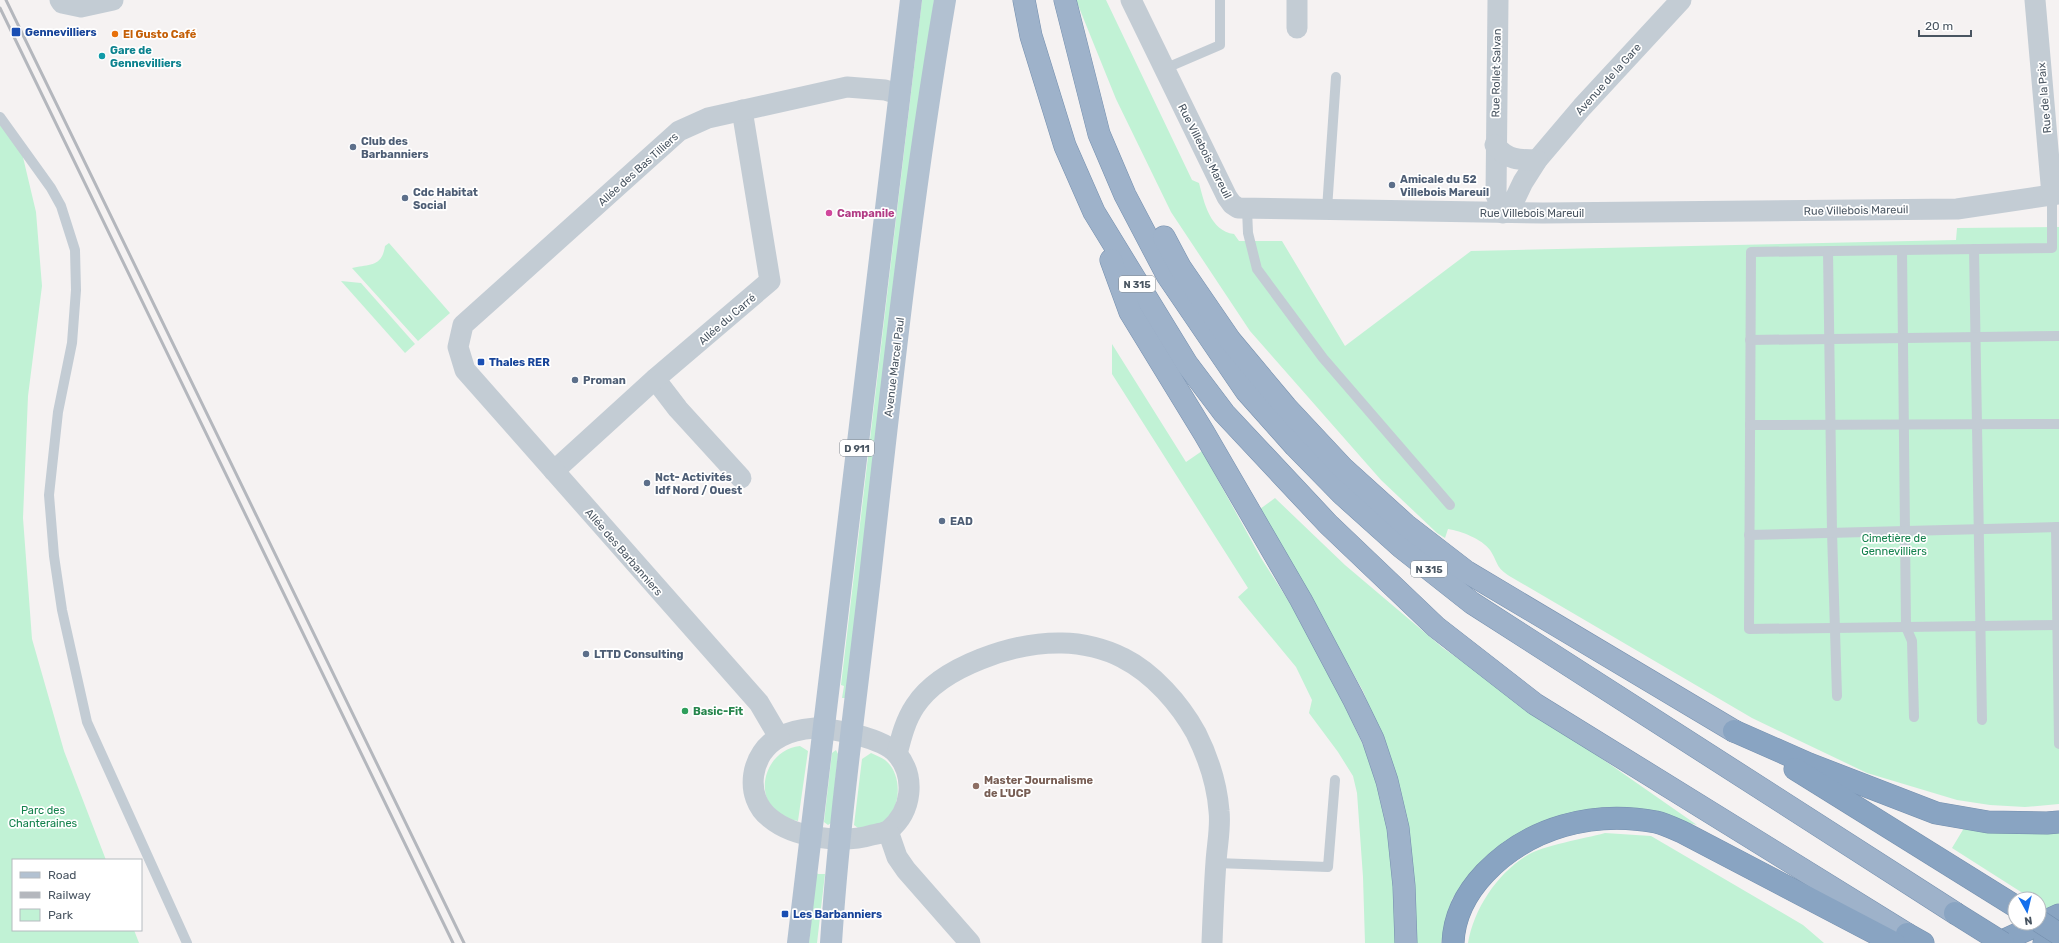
<svg xmlns="http://www.w3.org/2000/svg" width="2059" height="943" viewBox="0 0 2059 943" font-family="Rubik,sans-serif">
	<style>
		.green { fill: #c1f2d5 }
		.lines { fill: none; stroke-linecap: round; stroke-linejoin: round }
		.trunk-casing { stroke: #748fae; stroke-width: 23 }
		.motorway-casing { stroke: #748fae; stroke-width: 23 }
		.service { stroke: #c3ccd4; stroke-width: 10 }
		.minor { stroke: #c3ccd4; stroke-width: 21 }
		.primary { stroke: #b2c1d1; stroke-width: 22 }
		.trunk { stroke: #9eb2ca; stroke-width: 22 }
		.motorway { stroke: #89a4c2; stroke-width: 22 }
		.rail { stroke: #b4b7bd; stroke-width: 3 }
		.motorway-bridge-casing { stroke: #748fae; stroke-width: 23; stroke-linecap: butt }
		.motorway-bridge { stroke: #89a4c2; stroke-width: 22 }
		.transit-dot { fill: #1a4fb4; stroke: #fff; stroke-width: 1.5 }
		.food-dot { fill: #e8710a; stroke: #fff; stroke-width: 1.5 }
		.culture-dot { fill: #0f9aa8; stroke: #fff; stroke-width: 1.5 }
		.service-dot { fill: #5c6f8a; stroke: #fff; stroke-width: 1.5 }
		.hotel-dot { fill: #d1479c; stroke: #fff; stroke-width: 1.5 }
		.leisure-dot { fill: #2e9e5b; stroke: #fff; stroke-width: 1.5 }
		.education-dot { fill: #8d6e63; stroke: #fff; stroke-width: 1.5 }
		.labels { text-anchor: middle; stroke-width: 3.5; stroke-linejoin: round; paint-order: stroke }
		.shield { fill: #fff; stroke: #808890; stroke-width: 1 }
		.shield-label { font-size: 10px; font-weight: bold; fill: #495561 }
		.transit-label { font-size: 11px; font-weight: bold; fill: #164399; stroke: #fff; text-anchor: start }
		.food-label { font-size: 11px; font-weight: bold; fill: #c56008; stroke: #fff; text-anchor: start }
		.culture-label { font-size: 11px; font-weight: bold; fill: #0d838f; stroke: #fff; text-anchor: start }
		.street-label { font-size: 11px; fill: #495561; stroke: #fff }
		.service-label { font-size: 11px; font-weight: bold; fill: #4e5e75; stroke: #fff; text-anchor: start }
		.hotel-label { font-size: 11px; font-weight: bold; fill: #b23c85; stroke: #fff; text-anchor: start }
		.park-label { font-size: 11px; fill: #14824d; stroke: #fff }
		.leisure-label { font-size: 11px; font-weight: bold; fill: #27864d; stroke: #fff; text-anchor: start }
		.education-label { font-size: 11px; font-weight: bold; fill: #785e54; stroke: #fff; text-anchor: start }
	</style>
	<rect width="100%" height="100%" fill="#f5f2f2"/>
	<g class="green">
		<polygon points="922,0 934,0 847,698 842,698 844,686 841,685"/>
		<path d="M1076,0H1106L1192,180L1199,183C1204,202 1210,231 1234,234L1239,241H1282L1345,346L1471,251L1956,240L1957,228L2059,227V804L2025,807L1990,805L1957,800L1867,773L1752,718L1511,577C1495,567 1499,564 1490,550C1482,539 1461,531 1448,529L1445,538L1437,533L1381,480L1250,331L1171,212L1116,99Z"/>
		<polygon points="0,122 22,153 36,212 42,286 28,396 23,518 32,639 64,751 106,860 13,860 13,930 134,930 139,943 0,943"/>
		<path d="M389,243L450,313L418,341L352,268C368,264 382,268 385,246Z"/>
		<polygon points="341,281 361,283 415,344 405,353"/>
		<polygon points="1112,344 1186,462 1202,451 1261,558 1316,644 1374,769 1387,824 1395,893 1395,943 1365,943 1363,877 1357,793 1353,776 1338,752 1309,713 1312,700 1296,667 1238,597 1248,588 1112,374"/>
		<polygon points="1275,498 1345,565 1443,648 1697,825 1650,814 1605,807 1530,829 1485,861 1452,899 1441,943 1416,943 1392,763 1363,691 1260,509"/>
		<path d="M800,746L808,751L798,821C794,820 787,819 783,817C751,799 764,750 800,746Z"/>
		<polygon points="836,750 838,754 831,823 828,825 824,822 832,753"/>
		<path d="M871,753C875,755 881,757 885,760C903,774 902,810 882,823C876,826 865,827 858,828L854,825L862,759Z"/>
		<polygon points="1964,828 2059,829 2059,903 2048,909 2039,904 2039,899 2032,899 1952,848"/>
		<path d="M1605,833L1651,836L1803,925L1824,943H1468C1474,909 1496,875 1526,856C1544,845 1583,839 1605,833Z"/>
		<polygon points="816,872 818,874 825,874 817,943 809,943"/>
	</g>
	<g class="lines">
		<g class="trunk-casing">
			<g id="trunk">
				<polyline points="1024,0 1031,36 1065,146 1094,212 1187,364 1224,413 1328,524 1436,627 1535,704 1907,934"/>
				<polyline points="1065,0 1099,134 1125,195 1167,275 1246,391 1295,446 1342,494 1401,547 1472,603 1955,913"/>
				<polyline points="1164,237 1180,267 1230,340 1286,407 1343,468 1406,525 1467,572 1734,731"/>
				<polyline points="1111,260 1130,312 1204,433 1301,600 1353,698 1373,739 1387,781 1398,828 1404,886 1406,943"/>
			</g>
		</g>
		<g class="motorway-casing">
			<g id="motorway">
				<polyline points="1734,731 1809,764 1936,813 1988,822 2047,823 2059,822"/>
				<polyline points="1795,769 2015,906"/>
				<polyline points="1907,934 1923,943"/>
				<path d="M1453,943C1454,916 1467,892 1485,873C1529,827 1593,810 1656,822C1665,824 1675,829 1684,833L1894,943"/>
				<polyline points="1998,943 2059,915"/>
				<polyline points="2044,943 2059,936"/>
			</g>
		</g>
		<g class="service">
			<polyline points="1164,69 1220,45 1220,0"/>
			<polyline points="0,117 51,188 61,206 75,250 76,290 72,343 58,412 49,495 54,556 62,610 87,722 187,943"/>
			<polyline points="2052,195 2052,248 1751,252 1749,629 2059,625"/>
			<polyline points="1247,209 1248,233 1257,269 1323,358 1450,505"/>
			<polyline points="1327,209 1336,77"/>
			<polyline points="1974,249 1982,720"/>
			<polyline points="1902,250 1906,627 1912,641 1914,717"/>
			<polyline points="1828,251 1832,532 1837,696"/>
			<polyline points="1750,340 2059,336"/>
			<polyline points="1750,425 2059,424"/>
			<polyline points="2056,527 2059,744"/>
			<polyline points="1749,535 2059,527"/>
			<polyline points="1216,863 1328,867 1335,780"/>
		</g>
		<g class="minor">
			<polyline points="60,0 62,3 81,7 113,0"/>
			<polyline points="1131,0 1227,197 1232,204 1238,208 1543,213 1957,209 2059,194"/>
			<polyline points="1297,0 1297,28"/>
			<polyline points="1498,0 1496,195 1503,213 1510,209 1523,182 1537,160 1582,107 1681,0"/>
			<polyline points="2035,0 2052,195"/>
			<path d="M1495,145C1507,160 1519,160 1537,160"/>
			<polyline points="655,379 678,409 741,478"/>
			<polyline points="554,471 655,379 770,281 742,110"/>
			<path d="M815,728C836,729 883,738 897,754C916,777 912,811 889,830C885,833 877,834 872,835C842,844 794,838 770,818C743,797 750,752 780,737C790,731 803,729 815,728Z"/>
			<polyline points="779,737 759,703 465,370 458,347 463,325 679,131 708,118 847,87 885,90 898,94"/>
			<path d="M897,754C901,738 905,721 915,706C941,666 1015,642 1062,643C1082,643 1106,649 1123,658C1153,673 1180,704 1196,733C1208,757 1217,784 1219,811C1221,827 1217,845 1216,862C1214,889 1213,916 1212,943"/>
			<polyline points="888,831 897,857 906,870 970,943"/>
		</g>
		<g class="primary">
			<polyline points="798,943 911,0"/>
			<path d="M831,943C839,818 857,693 871,568C892,378 913,188 945,0"/>
		</g>
		<use href="#trunk" class="trunk"/>
		<use href="#motorway" class="motorway"/>
		<g class="rail">
			<polyline points="6,0 464,943"/>
			<polyline points="0,8 453,943"/>
		</g>
		<g class="motorway-bridge-casing">
			<g id="motorway-bridge">
				<polyline points="1955,913 2003,943"/>
				<polyline points="2039,921 2059,934"/>
			</g>
		</g>
		<use href="#motorway-bridge" class="motorway-bridge"/>
	</g>
	<g class="transit-dot">
		<rect x="11" y="27" width="10" height="10" rx="2"/>
		<rect x="477" y="358" width="8" height="8" rx="2"/>
		<rect x="781" y="910" width="8" height="8" rx="2"/>
	</g>
	<circle class="food-dot" cx="115" cy="34" r="4"/>
	<circle class="culture-dot" cx="102" cy="56" r="4"/>
	<g class="service-dot">
		<circle cx="353" cy="147" r="4"/>
		<circle cx="1392" cy="185" r="4"/>
		<circle cx="405" cy="198" r="4"/>
		<circle cx="575" cy="380" r="4"/>
		<circle cx="647" cy="483" r="4"/>
		<circle cx="942" cy="521" r="4"/>
		<circle cx="586" cy="654" r="4"/>
	</g>
	<circle class="hotel-dot" cx="829" cy="213" r="4"/>
	<circle class="leisure-dot" cx="685" cy="711" r="4"/>
	<circle class="education-dot" cx="976" cy="786" r="4"/>
	<g class="labels">
		<g class="shield">
			<rect x="1119" y="276" width="36" height="16" rx="3"/>
			<rect x="840" y="440" width="34" height="16" rx="3"/>
			<rect x="1411" y="561" width="36" height="16" rx="3"/>
		</g>
		<g class="shield-label">
			<text x="1137" y="288">N 315</text>
			<text x="857" y="452">D 911</text>
			<text x="1429" y="573">N 315</text>
		</g>
		<g class="transit-label">
			<text x="25" y="36">Gennevilliers</text>
			<text x="489" y="366">Thales RER</text>
			<text x="793" y="918">Les Barbanniers</text>
		</g>
		<g class="food-label">
			<text x="123" y="38">El Gusto Café</text>
		</g>
		<g class="culture-label">
			<text x="110" y="54">Gare de<tspan x="110" dy="13">Gennevilliers</tspan></text>
		</g>
		<g class="street-label">
			<text transform="translate(1496 73) rotate(-89)" y="4">Rue Rollet Salvan</text>
			<text transform="translate(1608 79) rotate(-48)" y="4">Avenue de la Gare</text>
			<text transform="translate(2044 98) rotate(-95)" y="4">Rue de la Paix</text>
			<text transform="translate(1205 151) rotate(63)" y="4">Rue Villebois Mareuil</text>
			<text transform="translate(638 169) rotate(-42)" y="4">Allée des Bas Tilliers</text>
			<text transform="translate(1856 210) rotate(-1)" y="4">Rue Villebois Mareuil</text>
			<text x="1532" y="217">Rue Villebois Mareuil</text>
			<text transform="translate(727 319) rotate(-41)" y="4">Allée du Carré</text>
			<text transform="translate(894 367) rotate(-83)" y="4">Avenue Marcel Paul</text>
			<text transform="translate(624 552) rotate(49)" y="4">Allée des Barbanniers</text>
		</g>
		<g class="service-label">
			<text x="361" y="145">Club des<tspan x="361" dy="13">Barbanniers</tspan></text>
			<text x="1400" y="183">Amicale du 52<tspan x="1400" dy="13">Villebois Mareuil</tspan></text>
			<text x="413" y="196">Cdc Habitat<tspan x="413" dy="13">Social</tspan></text>
			<text x="583" y="384">Proman</text>
			<text x="655" y="481">Nct- Activités<tspan x="655" dy="13">Idf Nord / Ouest</tspan></text>
			<text x="950" y="525">EAD</text>
			<text x="594" y="658">LTTD Consulting</text>
		</g>
		<g class="hotel-label">
			<text x="837" y="217">Campanile</text>
		</g>
		<g class="park-label">
			<text x="1894" y="542">Cimetière de<tspan x="1894" dy="13">Gennevilliers</tspan></text>
			<text x="43" y="814">Parc des<tspan x="43" dy="13">Chanteraines</tspan></text>
		</g>
		<g class="leisure-label">
			<text x="693" y="715">Basic-Fit</text>
		</g>
		<g class="education-label">
			<text x="984" y="784">Master Journalisme<tspan x="984" dy="13">de L'UCP</tspan></text>
		</g>
	</g>
	<rect x="12" y="859" width="130" height="72" fill="#ffffff" stroke="#b6bbc0"/>
	<rect x="20" y="872" width="20" height="6" fill="#b2c1d1" stroke="#b6bbc0"/>
	<text x="48" y="879" font-size="12" fill="#495561">Road</text>
	<rect x="20" y="892" width="20" height="6" fill="#b4b7bd" stroke="#b6bbc0"/>
	<text x="48" y="899" font-size="12" fill="#495561">Railway</text>
	<rect x="20" y="909" width="20" height="12" fill="#c1f2d5" stroke="#b6bbc0"/>
	<text x="48" y="919" font-size="12" fill="#495561">Park</text>
	<g transform="translate(2027 911) rotate(172)"><circle r="19" fill="#ffffff" stroke="#b6bbc0"/>
	<path d="M0-3L7 15L0 10L-7 15Z" fill="#146fed"/>
	<text y="-6" font-size="11" font-weight="bold" text-anchor="middle" fill="#495561">N</text>
	</g>
	<path d="M1919 30v6h52v-6" fill="none" stroke="#495561" stroke-width="2"/>
	<text x="1925" y="30" font-size="12" fill="#495561" stroke="#ffffff" stroke-width="3" paint-order="stroke">20 m</text>
</svg>
